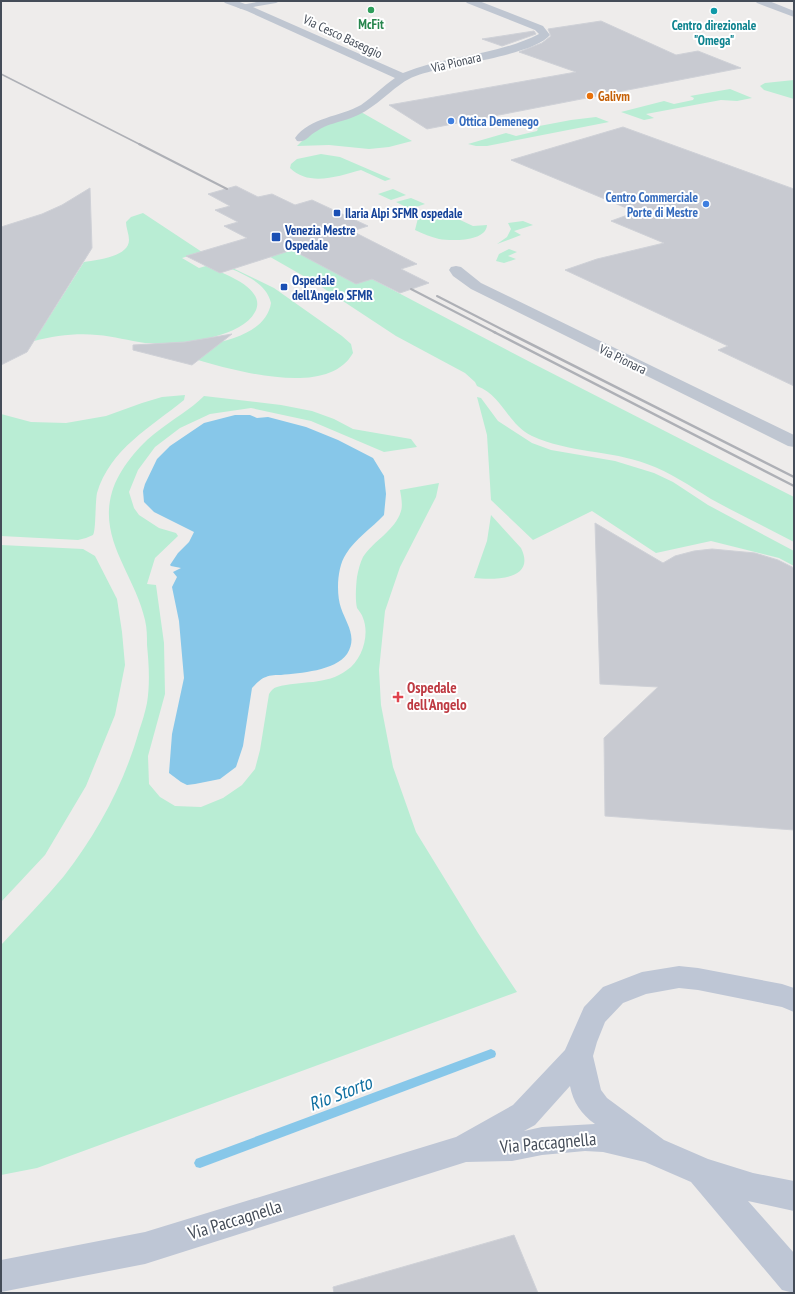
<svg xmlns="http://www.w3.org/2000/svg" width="795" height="1294" viewBox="0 0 795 1294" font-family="'PT Sans Narrow',sans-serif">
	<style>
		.green { fill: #b9edd4 }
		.water { fill: #87c7e9 }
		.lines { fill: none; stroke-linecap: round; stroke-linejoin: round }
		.stream { fill: #87c7e9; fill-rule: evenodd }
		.building { fill: #c8cad1; stroke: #cfd1d7 }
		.pedestrian { fill: #bfc6d1; fill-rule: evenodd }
		.minor { fill: #bfc6d1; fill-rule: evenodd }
		.tertiary { fill: #bfc6d1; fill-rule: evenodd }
		.secondary { fill: #bec6d5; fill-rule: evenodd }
		.rail-far2 { stroke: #aeb0b6; stroke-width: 1.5 }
		.rail-far1 { stroke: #aeb0b6; stroke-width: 2 }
		.rail { stroke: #aeb0b6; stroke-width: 2.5 }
		.leisure-dot { fill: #2e9e5b; stroke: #fff; stroke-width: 1.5 }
		.culture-dot { fill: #0f9aa8; stroke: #fff; stroke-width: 1.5 }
		.food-dot { fill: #e8710a; stroke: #fff; stroke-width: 1.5 }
		.shop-dot { fill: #3f7fe0; stroke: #fff; stroke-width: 1.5 }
		.transit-dot { fill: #1a4fb4; stroke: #fff; stroke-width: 1.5 }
		.health-dot { fill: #e0444e; stroke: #fff; stroke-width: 1.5 }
		.labels { text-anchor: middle; stroke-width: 4; stroke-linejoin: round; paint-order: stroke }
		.far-leisure-label { font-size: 13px; font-weight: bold; fill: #27864d; stroke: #fff }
		.far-culture-label { font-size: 13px; font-weight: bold; fill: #0d838f; stroke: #fff }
		.far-street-label { font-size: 13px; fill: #444c58; stroke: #fff }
		.far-food-label { font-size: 13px; font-weight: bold; fill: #c56008; stroke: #fff; text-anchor: start }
		.far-shop-label { font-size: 13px; font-weight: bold; fill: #366cbe; stroke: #fff; text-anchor: start }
		.far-transit-label { font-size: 13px; font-weight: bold; fill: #164399; stroke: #fff; text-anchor: start }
		.health-label { font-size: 15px; font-weight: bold; fill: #be3a42; stroke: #fff; text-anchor: start }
		.near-street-label { font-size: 18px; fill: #444c58; stroke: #fff }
		.near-water-label { font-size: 19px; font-style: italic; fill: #0f6fa1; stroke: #fff }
	</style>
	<rect width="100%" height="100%" fill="#eeeceb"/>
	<g class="green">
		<polygon points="794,80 794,99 764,90 760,86 765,83"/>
		<polygon points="730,89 752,98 737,101 721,100 646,114 654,118 644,120 621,112 664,101 674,104 693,100 694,98 690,96"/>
		<polygon points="361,112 412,141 389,147 369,149 329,145 297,146 315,128"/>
		<polygon points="596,117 609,122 487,146 476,146 468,144 506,133 516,136 537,131 538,129 534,127 571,120"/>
		<path d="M321,154L340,157L391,179L385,181L361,170C339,176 309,187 290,168L291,164L297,159Z"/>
		<polygon points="393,189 406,195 391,200 378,194"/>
		<polygon points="411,198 425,204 410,209 396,202"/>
		<path d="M441,211L473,226L487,225C486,242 451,241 439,239C431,237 423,234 415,230L418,218Z"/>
		<path d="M143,213L202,252L182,258L199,268L206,266C222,273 268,288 255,312C240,340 173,345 145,343C129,341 114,336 97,335C76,333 54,336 34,341L84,262C96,260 129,257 129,240C129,234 126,228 126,222L131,217Z"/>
		<polygon points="523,221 533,225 514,231 521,235 497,244 507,237 511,229 508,223"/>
		<path d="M265,248L278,254L293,250L372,279L532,363L794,497V542C766,527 738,514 711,499C690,486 670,472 647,464C610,450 569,453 532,436C508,425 502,395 477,386L475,382L465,373L396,336L314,282L258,250Z"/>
		<polygon points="509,249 517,252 508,256 516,259 504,263 496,261 499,254"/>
		<path d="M220,262L274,288L342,336L351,344L353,353C324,405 208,362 163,350C194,347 265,343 271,303C266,280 237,272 218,263Z"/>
		<path d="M185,395L184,400C151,427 110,449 97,493C95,503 96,531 93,535L86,538L78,540L1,536V414L31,422L66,423L106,416L142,403L162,397Z"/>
		<path d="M204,396L281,405L312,411L334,419L353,429L411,439L417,447L384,452L311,421L251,408L210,414L180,428L155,447L138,470L129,492L134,508L139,515L159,528L176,533L178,536L155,558L147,584L156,585L164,643L165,694L148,756L149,784L160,797L175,806L201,807L223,798L242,785L255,769L260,750L269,694C271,691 273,688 277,687C301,680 326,686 347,670C362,660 370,635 363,618C362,614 359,611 357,608C355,599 356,586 357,577C358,571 360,563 363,557C374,540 395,531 401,511C403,505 401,496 400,490L439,483L436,497L400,567L385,611L379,670L381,705L393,767L416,832L478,933L517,992L37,1168L1,1175V945C22,922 44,900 64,876C98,832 124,784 139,731C142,722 145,713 147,703C150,684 149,665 147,645C147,637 147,628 145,620C135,575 98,540 112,492C119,469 139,445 158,431C173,419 190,410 204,396Z"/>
		<polygon points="477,397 481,398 498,421 532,443 551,450 615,461 654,473 673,482 708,505 794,551 794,566 779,558 711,541 656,553 592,511 533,540 491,500 487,435"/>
		<path d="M491,515L521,548C537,581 493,580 474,578L487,541Z"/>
		<polygon points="1,545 83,549 95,556 117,599 122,632 125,665 115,715 86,786 45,855 1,902"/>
	</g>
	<path class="water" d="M235,415H250L257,418L268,417L306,427L338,440L373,458L384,476L386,494L384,515C372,528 355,539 346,554C337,567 336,594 341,608C346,623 358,637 347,654C335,671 300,673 281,675C277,675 270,675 266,677C261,678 256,684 252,688L243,746L236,767L220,779L195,784L187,785L181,782L169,773L172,734L184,678L179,621L172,587L177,577L173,572L181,568L171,566L170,565L178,553L189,542L194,532L154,512L144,502L143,491L145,484L157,459L170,446L204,423Z"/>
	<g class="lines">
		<polygon class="stream" points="491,1049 495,1051 496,1054 495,1057 200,1168 196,1167 194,1163 196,1159"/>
	</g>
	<g class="building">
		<polygon points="601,21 676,55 698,51 741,68 427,129 389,105 576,72 519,52 542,43 551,36 548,29"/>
		<polygon points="534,31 536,34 502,46 482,39"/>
		<polygon points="623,127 794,189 794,386 718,350 728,346 565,270 597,259 664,243 611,221 636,212 511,160"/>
		<polygon points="236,186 258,197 272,194 295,205 312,200 368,226 352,231 417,264 401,269 429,283 400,293 372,279 356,284 292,250 220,273 186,256 247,238 224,226 238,222 215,210 230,206 208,194"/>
		<polygon points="90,188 92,248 27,352 1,365 1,227 42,214 62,205"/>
		<polygon points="232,334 192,365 133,350 133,345 185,342"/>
		<polygon points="595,523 663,563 675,556 694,551 712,549 755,553 778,560 794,568 794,830 605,816 604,738 658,687 600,684"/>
		<polygon points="514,1235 538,1293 334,1293 333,1287"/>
	</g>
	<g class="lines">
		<polygon class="pedestrian" points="262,1 280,1 276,3 241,9 237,7 241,5"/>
		<g class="minor">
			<path d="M223,1H237L253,7L403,73C447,55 496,56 539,34L535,30L467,3L465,1H479L543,26L550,35C535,54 457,64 432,71C421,74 410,77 401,84C384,96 371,111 351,118C340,122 327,124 317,131C309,135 306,143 297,141L295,138C310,117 340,117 361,105C373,97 383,86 395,78L247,11L225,3Z"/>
			<polygon points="456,266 461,267 481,283 794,435 794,447 788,446 471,289 453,276 449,270 451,267"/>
		</g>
		<polygon class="tertiary" points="755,1 769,1 794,11 794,17 757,3"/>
		<path class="secondary" d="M679,966L698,968L782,984L794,988V1012L782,1007L698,990L679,988L646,994L623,1003L605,1022L597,1042L593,1056L601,1090L607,1098L664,1140L708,1159L753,1173L794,1181V1211L748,1201L794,1253V1293L782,1290L691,1182L645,1162L603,1152L585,1151L542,1155L512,1161L466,1162L145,1264L1,1292V1260L145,1232L456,1137L513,1105L565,1050L584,1007L603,987L642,972ZM570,1086C573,1102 581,1114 595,1124L542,1127L524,1131L535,1125Z"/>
		<polyline class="rail-far2" points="1,74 141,145"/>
		<g class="rail-far1">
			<polyline points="139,144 227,189"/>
			<polyline points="411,289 496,333"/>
			<polyline points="437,296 509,333"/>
		</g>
		<g class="rail">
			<polyline points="494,332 794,486"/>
			<polyline points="507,332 794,477"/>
		</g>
	</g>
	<circle class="leisure-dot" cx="371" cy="10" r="4"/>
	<circle class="culture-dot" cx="714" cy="11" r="4"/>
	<circle class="food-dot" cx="590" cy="96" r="4"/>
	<g class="shop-dot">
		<circle cx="451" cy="121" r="4"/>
		<circle cx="706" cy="204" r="4"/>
	</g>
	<g class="transit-dot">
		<rect x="333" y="209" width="8" height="8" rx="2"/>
		<rect x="271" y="232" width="10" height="10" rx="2"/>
		<rect x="280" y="283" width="8" height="8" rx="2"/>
	</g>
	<path class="health-dot" d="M396 691h4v4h4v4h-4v4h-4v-4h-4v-4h4z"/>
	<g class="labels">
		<g class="far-leisure-label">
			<text x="371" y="29">McFit</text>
		</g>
		<g class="far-culture-label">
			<text x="714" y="30">Centro direzionale<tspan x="714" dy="15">"Omega"</tspan></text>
		</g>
		<g class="far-street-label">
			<text transform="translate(343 36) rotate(25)" y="5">Via Cesco Baseggio</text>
			<text transform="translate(456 62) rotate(-13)" y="5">Via Pionara</text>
			<text transform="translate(623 359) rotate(26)" y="5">Via Pionara</text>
		</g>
		<g class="far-food-label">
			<text x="598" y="101">Galivm</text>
		</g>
		<g class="far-shop-label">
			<text x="459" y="126">Ottica Demenego</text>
			<text x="698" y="202" text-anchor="end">Centro Commerciale<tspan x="698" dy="15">Porte di Mestre</tspan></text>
		</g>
		<g class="far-transit-label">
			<text x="345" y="218">Ilaria Alpi SFMR ospedale</text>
			<text x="285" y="235">Venezia Mestre<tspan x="285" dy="15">Ospedale</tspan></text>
			<text x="292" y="285">Ospedale<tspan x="292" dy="15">dell'Angelo SFMR</tspan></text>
		</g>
		<g class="health-label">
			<text x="407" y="693">Ospedale<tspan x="407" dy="17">dell'Angelo</tspan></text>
		</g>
		<g class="near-street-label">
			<text transform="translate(548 1143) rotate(-5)" y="6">Via Paccagnella</text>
			<text transform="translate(235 1220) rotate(-17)" y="6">Via Paccagnella</text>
		</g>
		<g class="near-water-label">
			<text transform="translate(340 1093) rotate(-21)" y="7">Rio Storto</text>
		</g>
	</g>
	<rect width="795" height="1294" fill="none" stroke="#444c58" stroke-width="4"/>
</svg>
